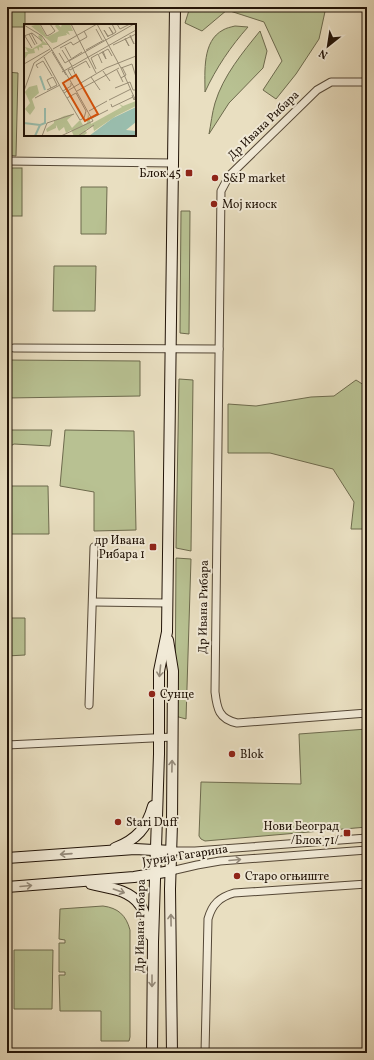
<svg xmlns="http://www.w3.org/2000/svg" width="374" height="1060" viewBox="0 0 374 1060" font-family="Vollkorn,serif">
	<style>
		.green { fill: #b8c192; stroke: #6d6a4d }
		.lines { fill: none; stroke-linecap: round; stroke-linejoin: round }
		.street-casing { stroke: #544736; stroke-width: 9 }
		.secondary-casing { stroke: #221408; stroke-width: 12 }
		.street { stroke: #f1ead7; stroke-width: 7 }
		.secondary { stroke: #f1ead7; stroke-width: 10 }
		.oneway { stroke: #948a7a }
		.poi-dot { fill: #8f2418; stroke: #f1ead7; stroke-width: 1.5 }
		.labels { text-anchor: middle; stroke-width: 4; stroke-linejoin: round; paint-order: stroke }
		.street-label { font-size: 12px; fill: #221408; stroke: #f1ead7 }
		.poi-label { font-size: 12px; fill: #221408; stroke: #f1ead7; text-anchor: start }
		.inset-river { fill: none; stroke: #99bdad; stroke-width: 2 }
		.inset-road { fill: none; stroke: #998e77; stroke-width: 1 }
		.view { fill: #d4520c; fill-opacity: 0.15; stroke: #d4520c; stroke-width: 2 }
		.inset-edge { fill: none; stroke: #221408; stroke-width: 2 }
	</style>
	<rect width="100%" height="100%" fill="#e9dfc1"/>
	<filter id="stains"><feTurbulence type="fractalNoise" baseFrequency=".005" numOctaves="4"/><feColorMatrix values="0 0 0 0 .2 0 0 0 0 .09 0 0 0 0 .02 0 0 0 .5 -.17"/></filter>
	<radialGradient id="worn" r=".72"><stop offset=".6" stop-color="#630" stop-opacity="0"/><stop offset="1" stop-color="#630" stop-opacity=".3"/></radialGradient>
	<g class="green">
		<rect x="7" y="7" width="18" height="20"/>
		<polygon points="190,7 326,7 319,39 296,74 276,99 263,90 282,61 264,22 227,10 202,31 185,23"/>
		<path d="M235,26L248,27C231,46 216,68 205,92C205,72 202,41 223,30C226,28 231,27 235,26Z"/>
		<path d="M260,31L267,51L263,68L229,103L209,134C211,124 212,113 215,103C223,76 243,52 260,31Z"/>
		<polygon points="7,72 18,73 16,156 7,155"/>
		<rect x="7" y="168" width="15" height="48"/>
		<polygon points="81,187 107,187 106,234 81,234"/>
		<polygon points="181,211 190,211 189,334 180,333"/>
		<polygon points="54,266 96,266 95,311 53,311"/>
		<polygon points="7,360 140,361 140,396 7,398"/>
		<polygon points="179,379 193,380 191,551 176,548"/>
		<polygon points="356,380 367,387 367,529 351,529 354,502 333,469 270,453 228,453 228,404 256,406 311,397 334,396"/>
		<polygon points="7,430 52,430 50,446 14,444 7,448"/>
		<polygon points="65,430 134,431 136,530 94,531 94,492 60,486"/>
		<polygon points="9,486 48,486 49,534 10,534"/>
		<polygon points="176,558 191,559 186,719 175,716"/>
		<polygon points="7,618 25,618 25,655 7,656"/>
		<polygon points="367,729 367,827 205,841 201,839 199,836 201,782 301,784 299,734"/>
		<path d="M103,906C118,908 126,915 130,930V1037L129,1041H101V1011H60L59,975H65V972H59V943H65V940L59,939L60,909Z"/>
		<polygon points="14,950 53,950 52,1009 14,1009"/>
	</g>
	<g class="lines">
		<g class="street-casing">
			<g id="street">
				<path d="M367,82H331L317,90L229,176L221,191L215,692C217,709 219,719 237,723L367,713"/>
				<polyline points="7,161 173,163"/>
				<polyline points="14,348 219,349"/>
				<polyline points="93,602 167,603"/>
				<polyline points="89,705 94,547"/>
				<polyline points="7,745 173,737"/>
				<polyline points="172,851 195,851 367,838"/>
				<polyline points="171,871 197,865 220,861 367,850"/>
				<path d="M205,1053L208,919C212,904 220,897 234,893L367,884"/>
			</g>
		</g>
		<g class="secondary-casing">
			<g id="secondary">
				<polyline points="168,640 173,671 172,823 170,889 172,1053"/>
				<path d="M115,848C136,840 147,828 153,806"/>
				<polyline points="7,858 135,849 172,851"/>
				<path d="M91,884C108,888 129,889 140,905C146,913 147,925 150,935"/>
				<polyline points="7,887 134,877 171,871"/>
				<polyline points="152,1053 153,942 159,754 159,671 167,632 175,7"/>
			</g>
		</g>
		<use href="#street" class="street"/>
		<use href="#secondary" class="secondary"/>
	</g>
	<defs><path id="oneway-shaft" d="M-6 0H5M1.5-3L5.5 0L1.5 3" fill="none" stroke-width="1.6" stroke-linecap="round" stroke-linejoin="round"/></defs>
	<g class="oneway">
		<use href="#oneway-shaft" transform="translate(160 671) rotate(96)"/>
		<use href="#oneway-shaft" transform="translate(172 766) rotate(-89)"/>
		<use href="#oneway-shaft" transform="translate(66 854) rotate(176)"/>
		<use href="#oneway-shaft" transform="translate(235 860) rotate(-5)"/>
		<use href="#oneway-shaft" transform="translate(26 886) rotate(-5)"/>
		<use href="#oneway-shaft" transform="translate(119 891) rotate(19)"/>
		<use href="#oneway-shaft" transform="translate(171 920) rotate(-91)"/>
		<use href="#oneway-shaft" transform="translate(152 981) rotate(90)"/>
	</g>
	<g class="poi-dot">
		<rect x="185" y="169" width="8" height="8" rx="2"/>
		<circle cx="215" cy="178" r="4"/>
		<circle cx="214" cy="204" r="4"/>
		<rect x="149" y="543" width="8" height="8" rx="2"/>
		<circle cx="152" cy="694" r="4"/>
		<circle cx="232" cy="754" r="4"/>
		<circle cx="118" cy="822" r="4"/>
		<rect x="343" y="829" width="8" height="8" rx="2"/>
		<circle cx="237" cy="876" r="4"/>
	</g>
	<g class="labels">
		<g class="street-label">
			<text transform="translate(263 125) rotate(-44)" y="4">Др Ивана Рибара</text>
			<text transform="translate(203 607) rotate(-89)" y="4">Др Ивана Рибара</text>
			<text transform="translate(185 855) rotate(-9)" y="4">Јурија Гагарина</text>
			<text transform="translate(140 926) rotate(-89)" y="4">Др Ивана Рибара</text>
		</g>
		<g class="poi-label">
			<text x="181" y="177" text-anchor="end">Блок 45</text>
			<text x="223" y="182">S&amp;P market</text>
			<text x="222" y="208">Мој киоск</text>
			<text x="145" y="544" text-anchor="end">др Ивана<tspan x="145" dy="14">Рибара 1</tspan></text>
			<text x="160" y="698">Сунце</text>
			<text x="240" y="758">Blok</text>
			<text x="126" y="826">Stari Duff</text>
			<text x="339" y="830" text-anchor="end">Нови Београд<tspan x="339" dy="14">/Блок 71/</tspan></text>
			<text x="245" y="880">Старо огњиште</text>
		</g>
	</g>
	<g transform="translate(24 24)">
		<rect width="112" height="112" fill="#e9dfc1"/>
		<path d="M15,0L23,13L35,7L31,2L33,0L37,3L38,0H46L49,7H44L46,11L42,9L43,11L34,13L33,18L28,19L7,2ZM8,4L18,12L19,17L25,21H18L19,24L15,23V27L13,24L10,25L11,29L4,30L0,36V28H4L1,23L8,25L18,19L14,12L16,11ZM13,61L15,69L8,75L11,84L6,91L1,85L6,79L1,68L5,63ZM112,77V82L92,92L70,107L69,102L61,106L63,109L59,112H50L47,106L42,109L40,103L35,107L32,101V104L23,108L22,105L30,99V97L40,92L50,90L43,96L48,104L56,96L59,101L63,99L64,89L67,100L98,83L95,80L99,82Z" fill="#b8c192"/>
		<path d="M112,83V98L102,106L112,107V112H65L89,94Z" fill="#99bdad"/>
		<path class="inset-river" d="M16,52L21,66M0,99L16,101M11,112L16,101L21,99V84"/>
		<path class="inset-road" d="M16,0L23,12L27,10M26,0L31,7L27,10M47,0L72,49M73,0L97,44L111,75L110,76L108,71M93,0L96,5L106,0M0,1L18,12L28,26M72,5L78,16M7,9L13,20M5,10L11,21M89,10L85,3L89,9M0,12L8,9L18,17M1,12L8,24M84,12L80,6L84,13V12L89,10L92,8L88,0M106,12L110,20L106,11M101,15L105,22L101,14M89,21L112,10M41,23L47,34M36,24L47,18L49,21L63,13L60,7M29,25L73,0M28,26L50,63L82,44L112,32M38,26L48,42M62,26L80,16M28,28L42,51M78,28L82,35L79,27M35,29L41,39L58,28M75,30L84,25L88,32M20,33L37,64L43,74L56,96L60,94L62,87L52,69L43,74M45,37L110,0M0,40L26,25M48,43L53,54M14,44L12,41L19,37L28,52M97,44L108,40L112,53M46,45L44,46L49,55M72,45L67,34L74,30L78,39M46,46L62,37L66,44M93,46L99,58M79,47L86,57M38,48L112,6M67,53L76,66M97,54L102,51L98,43M91,64L106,58L109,66H112M23,66L33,61L29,53L23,56L27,64M0,67L10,39L28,26M39,67L47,62V59M53,67L95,44M40,69L50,63L69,97M11,74L36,61M85,76L107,65M87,80L88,83L109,73M65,87L83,77M68,94L84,86M18,112L23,99L50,90M37,112L69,97M54,112L70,101"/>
		<path class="view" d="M52,51L74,90L61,97L39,59Z"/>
		<rect width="112" height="112" class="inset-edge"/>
	</g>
	<rect width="374" height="1060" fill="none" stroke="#e9dfc1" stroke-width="24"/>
	<rect x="8" y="8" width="358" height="1044" fill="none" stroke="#221408" stroke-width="2"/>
	<rect x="12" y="12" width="350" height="1036" fill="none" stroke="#221408"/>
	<g transform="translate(328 46) rotate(210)" stroke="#f1ead7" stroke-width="3" paint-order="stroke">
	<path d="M0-3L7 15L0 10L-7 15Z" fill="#221408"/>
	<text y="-6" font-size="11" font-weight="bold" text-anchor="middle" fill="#221408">N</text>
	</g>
	<rect width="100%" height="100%" filter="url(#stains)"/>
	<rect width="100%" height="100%" fill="url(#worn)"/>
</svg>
